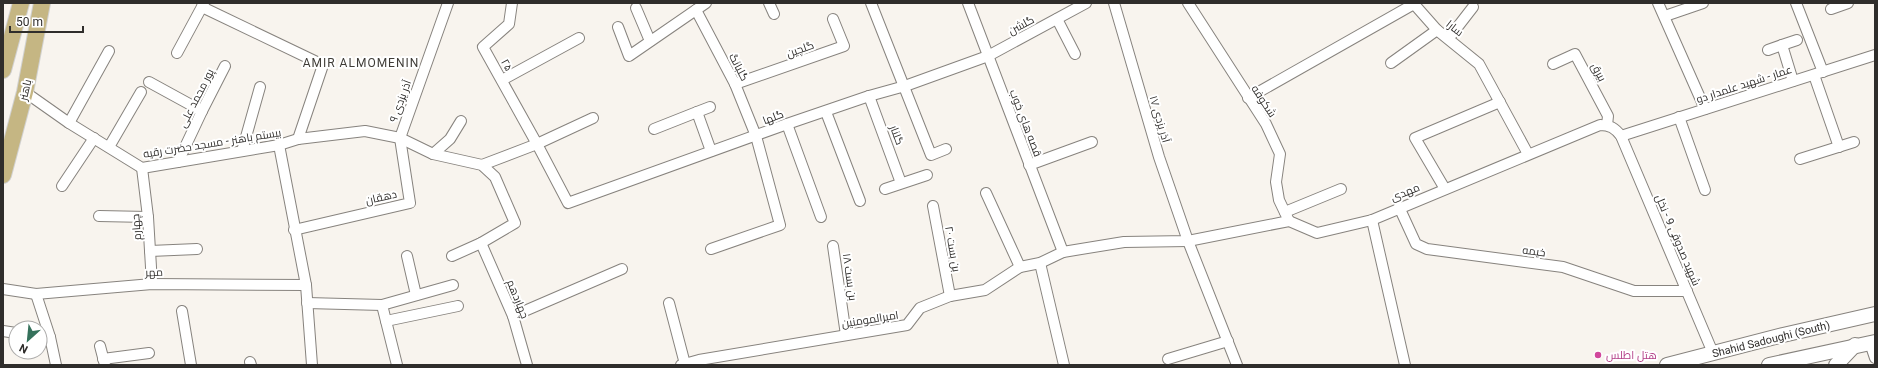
<svg xmlns="http://www.w3.org/2000/svg" width="1878" height="368" viewBox="0 0 1878 368" font-family="Roboto,Cairo,sans-serif">
	<style>
		.lines { fill: none; stroke-linecap: round; stroke-linejoin: round }
		.street-casing { stroke: #87837e; stroke-width: 12 }
		.secondary-casing { stroke: #87837e; stroke-width: 16 }
		.primary-casing { stroke: #d1d1d0; stroke-width: 18 }
		.street { stroke: #fff; stroke-width: 10 }
		.secondary { stroke: #fff; stroke-width: 14 }
		.primary { stroke: #c5b683; stroke-width: 16 }
		.hotel-dot { fill: #d1479c; stroke: #fff; stroke-width: 1.5 }
		.labels { text-anchor: middle; stroke-width: 4; stroke-linejoin: round; paint-order: stroke }
		.street-label { font-size: 11px; fill: #2f2d2b; stroke: #fff }
		.hotel-label { font-size: 11px; fill: #b23c85; stroke: #fff; text-anchor: start }
		.neighbourhood-label { font-size: 12px; letter-spacing: 1px; fill: #3f3c37; stroke: #fff }
	</style>
	<rect width="100%" height="100%" fill="#f8f4ee"/>
	<g class="lines">
		<g class="street-casing">
			<g id="street">
				<polyline points="512,3 509,24 483,47 537,144 568,203 787,124 869,96 905,86 988,56 1086,3"/>
				<polyline points="769,3 774,14"/>
				<polyline points="871,3 931,155 946,149"/>
				<polyline points="968,3 1063,252"/>
				<polyline points="1114,3 1159,157 1188,241 1237,365"/>
				<polyline points="1188,3 1266,124 1280,154 1276,182 1279,200 1289,221"/>
				<polyline points="1658,3 1705,109"/>
				<polyline points="1796,3 1823,72"/>
				<polyline points="202,7 323,65 298,139"/>
				<polyline points="636,8 650,41"/>
				<polyline points="1831,9 1848,3"/>
				<polyline points="696,10 735,84 756,136 780,225 711,249"/>
				<polyline points="1665,16 1703,3"/>
				<polyline points="1057,19 1075,54"/>
				<polyline points="618,27 629,56 706,3"/>
				<polyline points="1449,38 1473,7"/>
				<polyline points="1782,45 1797,40"/>
				<polyline points="1768,50 1782,45 1793,81"/>
				<polyline points="177,53 204,3"/>
				<polyline points="1391,63 1437,30"/>
				<polyline points="1553,64 1575,54 1608,116 1607,125"/>
				<polyline points="1814,75 1839,147"/>
				<polyline points="502,80 579,38"/>
				<polyline points="149,82 202,111"/>
				<polyline points="735,84 844,46 833,19"/>
				<polyline points="25,92 69,123 142,168 279,145 298,139 365,131 400,138 433,154 482,165 495,177 515,223 481,243 452,256"/>
				<polyline points="869,96 901,183"/>
				<polyline points="1248,98 1414,4 1437,30 1479,64 1528,154"/>
				<polyline points="697,112 710,107"/>
				<polyline points="826,112 860,201"/>
				<polyline points="1679,117 1705,190"/>
				<polyline points="69,123 109,51"/>
				<polyline points="787,124 821,217"/>
				<polyline points="654,129 697,112 711,151"/>
				<polyline points="1621,136 1875,55"/>
				<polyline points="279,145 306,285 312,365"/>
				<polyline points="109,147 141,92"/>
				<polyline points="242,151 260,87"/>
				<polyline points="433,154 450,139 461,121"/>
				<polyline points="1800,159 1854,142"/>
				<polyline points="178,162 202,111 225,66"/>
				<polyline points="482,165 537,144 593,118"/>
				<polyline points="1029,165 1092,142"/>
				<polyline points="142,168 148,217 152,284"/>
				<polyline points="62,186 94,138"/>
				<polyline points="885,189 927,175"/>
				<polyline points="1445,189 1415,138 1500,102"/>
				<polyline points="986,193 1020,267"/>
				<polyline points="933,206 950,296"/>
				<polyline points="1399,207 1416,244 1427,249 1563,267 1634,291 1687,291"/>
				<polyline points="1285,212 1341,189"/>
				<polyline points="99,216 148,217"/>
				<polyline points="1372,220 1405,365"/>
				<polyline points="294,230 410,203 400,138 448,3"/>
				<polyline points="481,243 513,316 527,365"/>
				<polyline points="833,246 846,335"/>
				<polyline points="150,251 197,249"/>
				<polyline points="407,256 416,295"/>
				<polyline points="1040,263 1064,365"/>
				<polyline points="3,289 36,294 152,284 306,285"/>
				<polyline points="36,294 50,337 56,365"/>
				<polyline points="307,303 382,305 453,285"/>
				<polyline points="669,303 685,364"/>
				<polyline points="382,305 397,365"/>
				<polyline points="182,311 191,365"/>
				<polyline points="513,316 622,269"/>
				<polyline points="386,321 458,306"/>
				<polyline points="3,331 16,333"/>
				<polyline points="40,336 50,337"/>
				<polyline points="1870,343 1875,358"/>
				<polyline points="100,346 105,365"/>
				<polyline points="103,359 149,353"/>
				<polyline points="1168,359 1228,341"/>
				<polyline points="250,362 251,365"/>
				<path d="M681,365L699,360L907,325L920,308L950,296L985,290L1020,267L1040,263L1063,252L1124,242L1188,241L1289,221L1317,233L1372,220L1600,125C1610,125 1615,128 1621,136L1713,353"/>
			</g>
		</g>
		<g class="secondary-casing">
			<g id="secondary">
				<polyline points="1667,365 1783,335 1875,314"/>
				<polyline points="1769,365 1875,342"/>
				<polyline points="1836,365 1855,345"/>
			</g>
		</g>
		<g class="primary-casing">
			<g id="primary">
				<polyline points="3,70 21,3"/>
				<polyline points="3,175 25,92 42,3"/>
			</g>
		</g>
		<use href="#street" class="street"/>
		<use href="#secondary" class="secondary"/>
		<use href="#primary" class="primary"/>
	</g>
	<circle class="hotel-dot" cx="1598" cy="355" r="4"/>
	<g class="labels">
		<g class="street-label">
			<text transform="translate(1021 25) rotate(-28)" y="4">گلشن</text>
			<text transform="translate(1455 28) rotate(38)" y="4">سارا</text>
			<text transform="translate(800 49) rotate(-19)" y="4">گلچین</text>
			<text transform="translate(507 65) rotate(61)" y="4">۲۵</text>
			<text transform="translate(739 67) rotate(63)" y="4">گلبانگ</text>
			<text transform="translate(1599 72) rotate(62)" y="4">بیرق</text>
			<text transform="translate(1744 84) rotate(-18)" y="4">عمار - شهید علمدار دو</text>
			<text transform="translate(25 90) rotate(-77)" y="4">باهنر</text>
			<text transform="translate(196 98) rotate(-63)" y="4">پور محمد علی</text>
			<text transform="translate(400 101) rotate(-70)" y="4">آذر یزدی ۹</text>
			<text transform="translate(1264 101) rotate(57)" y="4">شکوفه</text>
			<text transform="translate(773 117) rotate(-21)" y="4">گلها</text>
			<text transform="translate(1160 119) rotate(74)" y="4">آذر یزدی ۱۷</text>
			<text transform="translate(1026 123) rotate(69)" y="4">قصه های خوب</text>
			<text transform="translate(897 135) rotate(70)" y="4">گلنار</text>
			<text transform="translate(212 143) rotate(-9)" y="4">بیستم باهنر - مسجد حضرت رقیه</text>
			<text transform="translate(1405 192) rotate(-22)" y="4">مهدی</text>
			<text transform="translate(381 197) rotate(-13)" y="4">دهقان</text>
			<text transform="translate(136 227) rotate(-94)" y="4">چهارم</text>
			<text transform="translate(1678 240) rotate(67)" y="4">شهید صدوقی 9 - نخل</text>
			<text transform="translate(953 249) rotate(80)" y="4">بن بست ۲۰</text>
			<text transform="translate(1534 251) rotate(7)" y="4">خیمه</text>
			<text transform="translate(154 272) rotate(-2)" y="4">مهر</text>
			<text transform="translate(850 277) rotate(82)" y="4">بن بست ۱۸</text>
			<text transform="translate(518 299) rotate(68)" y="4">چهاردهم</text>
			<text transform="translate(870 319) rotate(-9)" y="4">امیرالمومنین</text>
			<text transform="translate(1771 339) rotate(-14)" y="4">Shahid Sadoughi (South)</text>
		</g>
		<g class="hotel-label">
			<text x="1606" y="359">هتل اطلس</text>
		</g>
		<g class="neighbourhood-label">
			<text x="361" y="67">AMIR ALMOMENIN</text>
		</g>
	</g>
	<rect width="1878" height="368" fill="none" stroke="#2f2d2b" stroke-width="8"/>
	<g transform="translate(28 340) rotate(207)"><circle r="19" fill="#ffffff" stroke="#acabaa"/>
	<path d="M0-3L7 15L0 10L-7 15Z" fill="#35715b"/>
	<text y="-6" font-size="11" font-weight="bold" text-anchor="middle" fill="#2f2d2b">N</text>
	</g>
	<path d="M10 26v6h73v-6" fill="none" stroke="#2f2d2b" stroke-width="2"/>
	<text x="16" y="26" font-size="12" fill="#2f2d2b" stroke="#ffffff" stroke-width="3" paint-order="stroke">50 m</text>
</svg>
